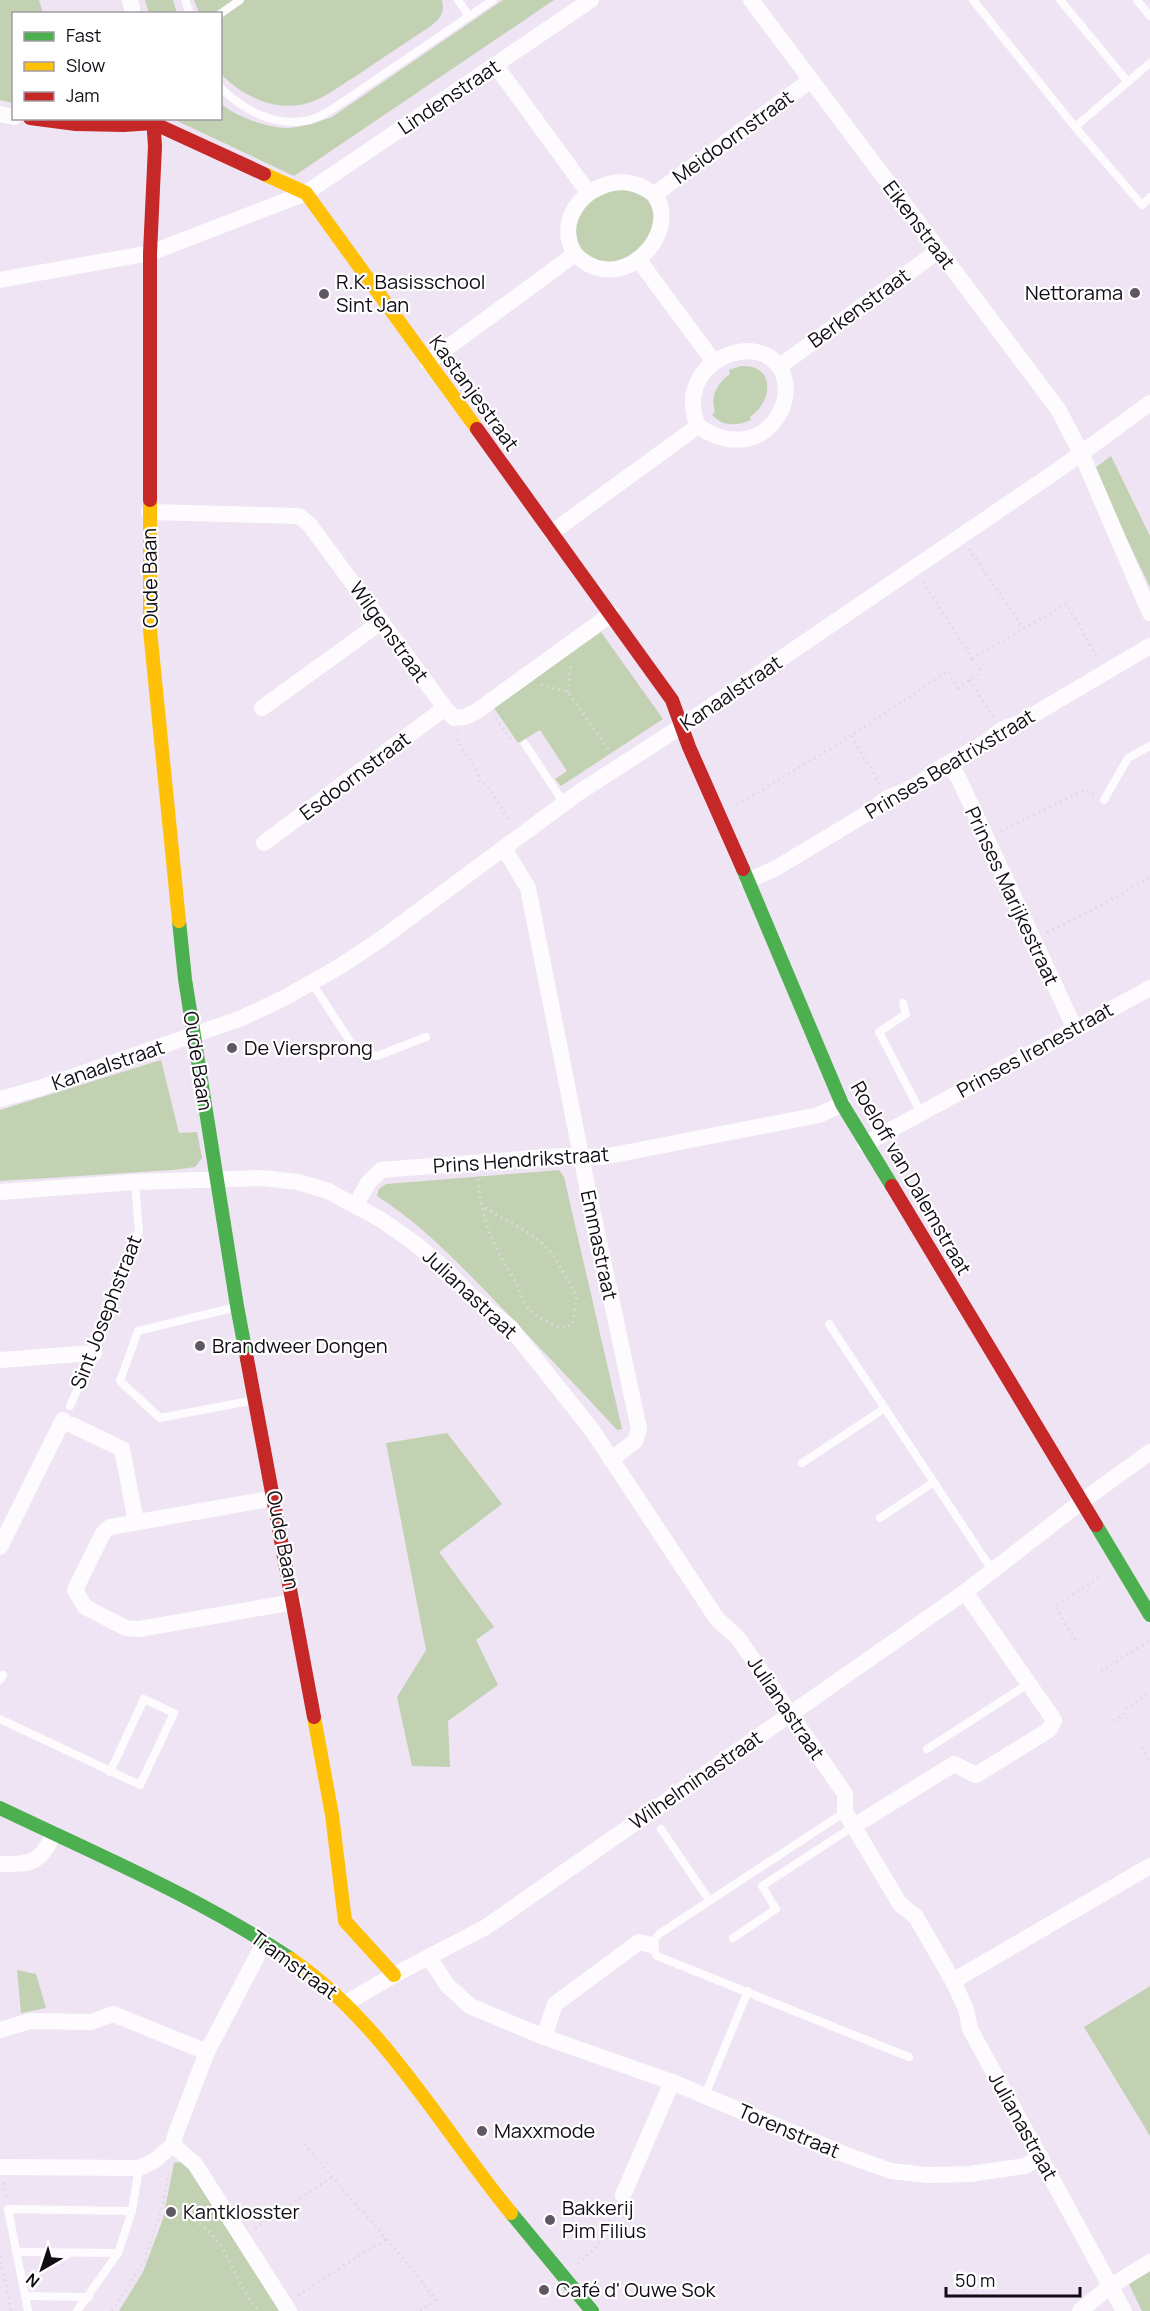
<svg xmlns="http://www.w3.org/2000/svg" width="1150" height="2311" viewBox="0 0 1150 2311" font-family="Manrope,sans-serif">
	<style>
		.green { fill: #c1d1b1 }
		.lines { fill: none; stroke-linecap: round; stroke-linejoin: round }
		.path { stroke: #dddade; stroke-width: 3; stroke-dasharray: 1.5 4.5; stroke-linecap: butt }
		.lane { stroke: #fdfbfd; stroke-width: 8 }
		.street { stroke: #fdfbfd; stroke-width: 16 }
		.fast { stroke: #4caf50; stroke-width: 14 }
		.slow { stroke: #ffc107; stroke-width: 14 }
		.jam { stroke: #c62828; stroke-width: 14 }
		.poi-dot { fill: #5f5762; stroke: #fff; stroke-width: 2 }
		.labels { text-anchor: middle; stroke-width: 4.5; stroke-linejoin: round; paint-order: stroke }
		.street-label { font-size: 20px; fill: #110b14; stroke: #fff }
		.poi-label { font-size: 20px; fill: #110b14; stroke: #fff; text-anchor: start }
	</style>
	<rect width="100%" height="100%" fill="#efe4f4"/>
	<g class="green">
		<polygon points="0,0 39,0 43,13 14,14 13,103 0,100"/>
		<polygon points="145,0 173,0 177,13 149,13"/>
		<path d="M194,0H442C445,15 439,19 428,28C405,43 382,58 359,74C345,82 331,94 316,100C283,115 245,99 221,74L220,14L199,13Z"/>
		<path d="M503,0H554L294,176L173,119L220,118L221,103C233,116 268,128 286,128C302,128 317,122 332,117Z"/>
		<path d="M618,188C626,190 637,192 644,197C669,219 639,262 612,263C604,263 593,258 585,256L574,237L575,224L589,201Z"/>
		<path d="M741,366C776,364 773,402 750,417L751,420C736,426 724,427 712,415L715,412C710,395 717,384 730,374L729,370Z"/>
		<polygon points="1111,456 1150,536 1150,587 1107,498 1095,468"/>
		<polygon points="601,632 663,719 561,786 555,779 567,771 540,730 518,743 494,708"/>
		<polygon points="161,1060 179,1133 197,1132 202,1158 195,1167 173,1170 0,1181 0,1110"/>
		<path d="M559,1170L564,1177L622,1429L617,1430C579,1388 539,1347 500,1306C462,1267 423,1225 377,1196L379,1189L386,1184Z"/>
		<polygon points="447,1433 502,1504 439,1552 494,1627 476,1640 498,1685 448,1721 450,1767 412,1766 397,1697 426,1650 386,1443"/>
		<polygon points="17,1970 36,1974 46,2008 21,2013"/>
		<polygon points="1150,1986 1150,2136 1084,2027"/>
		<polygon points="180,2162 187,2166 279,2311 119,2311 143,2272 163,2219 174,2163"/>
		<polygon points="1150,2271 1150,2311 1142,2311 1128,2282"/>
	</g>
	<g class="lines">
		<g class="path">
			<polyline points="969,549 1024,629"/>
			<polyline points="923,582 972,658 1067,604 1098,659"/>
			<polyline points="970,680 993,717"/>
			<polyline points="541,685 568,692 610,752"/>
			<polyline points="568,692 571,664"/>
			<polyline points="496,718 513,742"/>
			<polyline points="456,733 457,741 478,773 478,779 481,783 486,784 510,822"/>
			<polyline points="880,784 851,736 948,671 958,688 978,675 980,670 972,658"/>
			<polyline points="737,805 851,736"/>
			<polyline points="1001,831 1084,790 1094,795"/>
			<path d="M1047,932C1083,916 1117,897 1150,877"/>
			<path d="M478,1179C482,1223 492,1243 514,1279C519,1287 521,1297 526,1304C533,1317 551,1325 565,1328L572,1324L577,1297L553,1254L534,1236L482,1206"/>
			<polyline points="1075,1640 1055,1606 1103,1575"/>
			<polyline points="1101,1671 1150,1641"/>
			<polyline points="1114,1721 1124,1715 1126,1708 1150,1693"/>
			<polyline points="1141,1748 1150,1763"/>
			<polyline points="304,2144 412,2269 436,2300 420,2311"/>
			<polyline points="4,2183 6,2197"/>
			<path d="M163,2203C186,2213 212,2228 224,2251C235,2272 243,2293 259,2311"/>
			<polyline points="255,2228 332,2177"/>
			<polyline points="0,2256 11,2311"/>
			<polyline points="578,2264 598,2246 614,2209"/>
			<polyline points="298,2295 386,2239"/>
			<polyline points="112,2311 144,2261 163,2203 169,2170"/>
		</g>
		<g class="lane">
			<polyline points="185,0 190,14"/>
			<polyline points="458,0 469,16"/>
			<polyline points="973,0 1075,127"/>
			<polyline points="1060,0 1128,82"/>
			<polyline points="1137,0 1150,16"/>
			<polyline points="220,14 240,0"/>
			<polyline points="1150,63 1075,127 1142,205 1150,197"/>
			<path d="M220,87C242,109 272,126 304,121C316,120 327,112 337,106L493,0"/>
			<polyline points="525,744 564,803"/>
			<polyline points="1104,800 1128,758 1150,746"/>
			<polyline points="312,983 357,1052 377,1056 426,1037"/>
			<polyline points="903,1003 906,1014 879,1032 921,1113"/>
			<polyline points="236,1307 138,1331 120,1381 160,1418 255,1400"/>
			<polyline points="829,1324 992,1570"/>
			<polyline points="70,1406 94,1353 139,1231 135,1182"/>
			<polyline points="802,1463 885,1408"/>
			<polyline points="880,1518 934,1482"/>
			<polyline points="0,1680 3,1675"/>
			<polyline points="0,1719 140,1785 174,1713 144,1699 110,1772"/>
			<polyline points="927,1749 1028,1684"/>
			<polyline points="845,1812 659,1934 651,1945 657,1956 909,2057"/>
			<polyline points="661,1829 709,1900"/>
			<polyline points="733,1938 776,1909 762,1886 854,1826"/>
			<polyline points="705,2095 748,1991"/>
			<polyline points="16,2252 118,2253"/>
			<polyline points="25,2296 89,2297"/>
			<polyline points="28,2311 8,2209 132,2211"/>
			<polyline points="77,2311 118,2253 132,2211 139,2168"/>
		</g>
		<g class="street">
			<polyline points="130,0 133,14"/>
			<polyline points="751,0 1058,409 1081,453 1150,613"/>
			<polyline points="496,66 588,192"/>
			<polyline points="0,114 14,117"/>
			<polyline points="655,194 811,80"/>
			<polyline points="638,259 714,362"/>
			<polyline points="0,280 150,253 306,193 591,0"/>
			<path d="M428,362L575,254C620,300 682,233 655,195C653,192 647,190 644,188C603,166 549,212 575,254"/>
			<polyline points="780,366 938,251"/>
			<polyline points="149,512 299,516 309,524 445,708 454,718 465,717 477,711 611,614"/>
			<path d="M551,533L698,426C726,446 763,446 780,412C786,401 787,388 784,377C768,324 670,359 698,426"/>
			<polyline points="262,708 381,622"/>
			<polyline points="949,763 959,779 1075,1029"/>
			<polyline points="264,843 445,708"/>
			<polyline points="504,848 528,888 586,1181 639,1429 635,1441 611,1460"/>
			<path d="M748,881L778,867L876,808C883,798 895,795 905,791C914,787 922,781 930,776L933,772L990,740C995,733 1007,726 1016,725L1150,646"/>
			<polyline points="0,1099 40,1088 242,1018 284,998 339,967 381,939 578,793 682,726 1061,468 1150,403"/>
			<polyline points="865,1144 1150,988"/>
			<polyline points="0,1192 135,1182 263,1178 298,1182 328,1191 380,1219 413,1242 443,1267 471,1296 510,1327 592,1430 717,1619 738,1638 845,1794 845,1812 900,1904 916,1917 953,1981 966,2009 970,2029 1124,2311"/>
			<polyline points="356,1205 368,1183 381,1170 560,1156 603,1157 819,1115 842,1104"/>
			<polyline points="0,1360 94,1353"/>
			<polyline points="72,1425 122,1449 136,1522"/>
			<polyline points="275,1498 110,1527 103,1533 75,1590 85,1607 126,1628 139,1629 294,1602"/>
			<polyline points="0,1547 63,1420"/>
			<polyline points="854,1826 954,1764 976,1775 1049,1730 1054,1720 965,1592"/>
			<path d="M0,1864C32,1864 39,1864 54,1834"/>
			<polyline points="265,1941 207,2052 176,2133 173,2145 195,2164 289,2311"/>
			<polyline points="429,1957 447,1985 470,2006 544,2037 672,2082 846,2155 891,2171 928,2175 970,2174 1025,2166 1041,2157"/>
			<polyline points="953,1981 1150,1866"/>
			<polyline points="346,2003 394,1975 486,1927 965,1592 1081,1502 1150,1452"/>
			<polyline points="0,2030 30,2021 91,2022 113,2014 207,2052"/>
			<polyline points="544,2037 555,2004 639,1942 651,1945"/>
			<polyline points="0,2167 139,2168 154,2161 173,2145"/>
			<polyline points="623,2195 672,2082"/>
			<polyline points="1080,2311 1109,2287 1150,2262"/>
		</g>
		<g class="fast">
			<polyline points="743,869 842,1104 892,1186"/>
			<polyline points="179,921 185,979 237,1306 247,1359"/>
			<polyline points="1096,1525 1150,1615"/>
			<path d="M0,1808C98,1855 201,1898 291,1959"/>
			<polyline points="511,2213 592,2311"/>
		</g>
		<g class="slow">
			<polyline points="264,174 306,193 477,429"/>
			<polyline points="150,500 150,630 179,921"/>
			<polyline points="314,1717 332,1815 345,1921 394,1975"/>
			<path d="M291,1959C382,2021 442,2129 511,2213"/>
		</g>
		<g class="jam">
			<polyline points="30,118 76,124 124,125 153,123 264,174"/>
			<polyline points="477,429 672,700 689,747 743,869"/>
			<polyline points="150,500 150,253 155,146 153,118"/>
			<polyline points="892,1186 1096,1525"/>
			<polyline points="247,1359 314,1717"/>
		</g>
	</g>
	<g class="poi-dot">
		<circle cx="1135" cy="293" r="6"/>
		<circle cx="324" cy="294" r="6"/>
		<circle cx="232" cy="1048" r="6"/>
		<circle cx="200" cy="1346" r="6"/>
		<circle cx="482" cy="2131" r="6"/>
		<circle cx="171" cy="2212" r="6"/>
		<circle cx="550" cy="2220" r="6"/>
		<circle cx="544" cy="2290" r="6"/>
	</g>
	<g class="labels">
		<g class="street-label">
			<text transform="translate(449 97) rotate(-34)" y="7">Lindenstraat</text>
			<text transform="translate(733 137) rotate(-36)" y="7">Meidoornstraat</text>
			<text transform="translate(919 225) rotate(53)" y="7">Eikenstraat</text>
			<text transform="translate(859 308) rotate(-36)" y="7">Berkenstraat</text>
			<text transform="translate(474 393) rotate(54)" y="7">Kastanjestraat</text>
			<text transform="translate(150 578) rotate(-91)" y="7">Oude Baan</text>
			<text transform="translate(389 632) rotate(54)" y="7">Wilgenstraat</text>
			<text transform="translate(731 693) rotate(-34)" y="7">Kanaalstraat</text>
			<text transform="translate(950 764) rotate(-31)" y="7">Prinses Beatrixstraat</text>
			<text transform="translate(355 776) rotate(-37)" y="7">Esdoornstraat</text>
			<text transform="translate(1012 896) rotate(65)" y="7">Prinses Marijkestraat</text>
			<text transform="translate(1035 1050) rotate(-29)" y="7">Prinses Irenestraat</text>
			<text transform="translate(198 1061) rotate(81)" y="7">Oude Baan</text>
			<text transform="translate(108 1065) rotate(-19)" y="7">Kanaalstraat</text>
			<text transform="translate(521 1160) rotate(-4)" y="7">Prins Hendrikstraat</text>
			<text transform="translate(911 1178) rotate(60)" y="7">Roeloff van Dalemstraat</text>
			<text transform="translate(599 1245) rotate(78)" y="7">Emmastraat</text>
			<text transform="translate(470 1294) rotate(43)" y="7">Julianastraat</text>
			<text transform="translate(106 1312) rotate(-69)" y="7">Sint Josephstraat</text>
			<text transform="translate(283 1540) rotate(79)" y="7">Oude Baan</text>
			<text transform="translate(786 1708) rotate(56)" y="7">Julianastraat</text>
			<text transform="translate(696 1780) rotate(-35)" y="7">Wilhelminastraat</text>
			<text transform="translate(294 1965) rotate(36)" y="7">Tramstraat</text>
			<text transform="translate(1023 2126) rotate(61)" y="7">Julianastraat</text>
			<text transform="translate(789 2131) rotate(23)" y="7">Torenstraat</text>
		</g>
		<g class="poi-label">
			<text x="336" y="289">R.K. Basisschool<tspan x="336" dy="23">Sint Jan</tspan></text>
			<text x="1123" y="300" text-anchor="end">Nettorama</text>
			<text x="244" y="1055">De Viersprong</text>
			<text x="212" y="1353">Brandweer Dongen</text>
			<text x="494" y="2138">Maxxmode</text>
			<text x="562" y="2215">Bakkerij<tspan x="562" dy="23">Pim Filius</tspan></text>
			<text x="183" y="2219">Kantklosster</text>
			<text x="556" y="2297">Café d' Ouwe Sok</text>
		</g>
	</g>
	<rect x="12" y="12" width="210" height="108" fill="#ffffff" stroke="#a09da1" stroke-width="1.5"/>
	<rect x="24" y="32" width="30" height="9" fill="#4caf50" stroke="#a09da1" stroke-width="1.5"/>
	<text x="66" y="42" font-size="18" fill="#110b14">Fast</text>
	<rect x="24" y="62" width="30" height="9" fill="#ffc107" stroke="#a09da1" stroke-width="1.5"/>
	<text x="66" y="72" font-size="18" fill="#110b14">Slow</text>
	<rect x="24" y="92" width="30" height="9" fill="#c62828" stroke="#a09da1" stroke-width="1.5"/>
	<text x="66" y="102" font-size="18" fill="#110b14">Jam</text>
	<g transform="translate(42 2269) rotate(219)" stroke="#ffffff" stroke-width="4.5" paint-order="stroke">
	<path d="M0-4.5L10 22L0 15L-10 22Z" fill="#110b14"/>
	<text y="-9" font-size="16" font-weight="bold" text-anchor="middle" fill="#110b14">N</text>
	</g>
	<path d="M946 2287v9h134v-9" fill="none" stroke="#110b14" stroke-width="3"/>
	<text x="955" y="2287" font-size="18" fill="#110b14" stroke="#ffffff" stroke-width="4.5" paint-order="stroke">50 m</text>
</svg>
